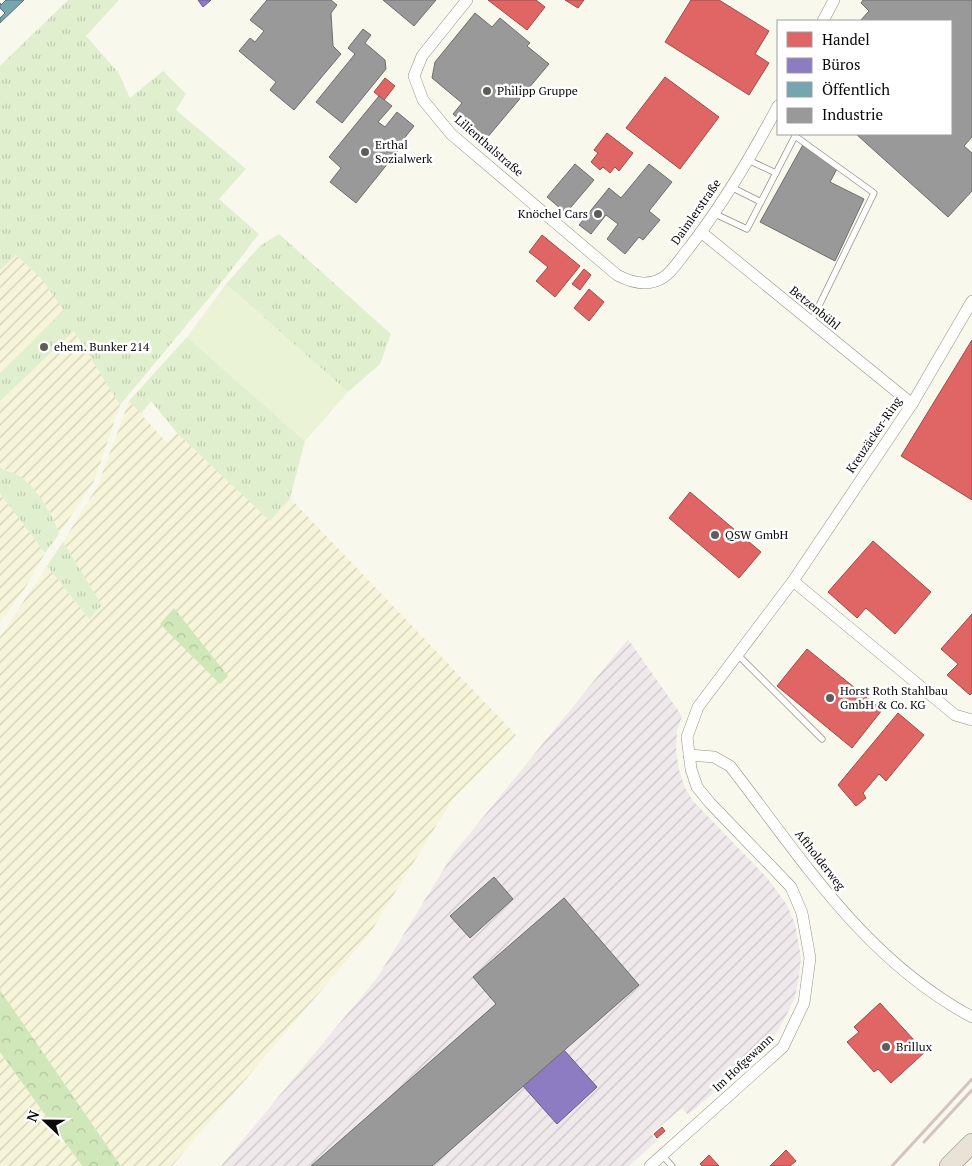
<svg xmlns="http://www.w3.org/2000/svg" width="972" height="1166" viewBox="0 0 972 1166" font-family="'PT Serif',serif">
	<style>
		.industrial { fill: url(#industrial-furrows) }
		.farmland { fill: url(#farmland-furrows) }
		.grass { fill: url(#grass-tufts) }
		.forest { fill: url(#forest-crowns) }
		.pitch { fill: #eaf3d6 }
		.shops { fill: #e06666; stroke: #a04a4a }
		.offices { fill: #8e7cc3; stroke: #665a8c }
		.public { fill: #76a5af; stroke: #56767e }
		.industry { fill: #999; stroke: #6e6e6e }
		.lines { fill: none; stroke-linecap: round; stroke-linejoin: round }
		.service-casing { stroke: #92918c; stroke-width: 7 }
		.minor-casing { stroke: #92918c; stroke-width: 12 }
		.trunk-casing { stroke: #7f7e7a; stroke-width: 20 }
		.service { stroke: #fefefc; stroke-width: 5.5 }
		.minor { stroke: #fefefc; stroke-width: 11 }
		.trunk { stroke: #eae2d4; stroke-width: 19 }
		.rail { stroke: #d5c3c2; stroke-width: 3 }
		.poi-dot { fill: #5e5d59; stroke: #fff; stroke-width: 2 }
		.labels { text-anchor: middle; stroke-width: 5; stroke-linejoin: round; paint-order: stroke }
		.poi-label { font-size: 12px; fill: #0a0a0a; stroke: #fff; text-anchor: start }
		.street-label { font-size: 12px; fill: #0a0a0a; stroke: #fff }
	</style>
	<defs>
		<pattern id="industrial-furrows" width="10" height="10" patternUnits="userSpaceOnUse" patternTransform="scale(1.25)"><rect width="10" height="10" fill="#f0e9eb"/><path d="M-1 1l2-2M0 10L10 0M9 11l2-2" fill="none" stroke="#ccc6c8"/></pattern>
		<pattern id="farmland-furrows" width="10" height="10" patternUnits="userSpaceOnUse" patternTransform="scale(1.25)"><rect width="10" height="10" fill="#f6f5d9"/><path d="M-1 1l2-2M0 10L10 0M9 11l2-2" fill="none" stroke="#d2d1b9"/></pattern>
		<pattern id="grass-tufts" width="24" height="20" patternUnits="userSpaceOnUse" patternTransform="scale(1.25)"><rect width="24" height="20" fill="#e0efcd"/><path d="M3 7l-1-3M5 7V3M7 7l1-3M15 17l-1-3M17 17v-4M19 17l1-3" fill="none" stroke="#bfccaf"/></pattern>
		<pattern id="forest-crowns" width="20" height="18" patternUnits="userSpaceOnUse" patternTransform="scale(1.25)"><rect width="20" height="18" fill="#d0e7ba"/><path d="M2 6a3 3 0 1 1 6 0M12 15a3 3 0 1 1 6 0" fill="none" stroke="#b1c59f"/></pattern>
	</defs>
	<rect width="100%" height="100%" fill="#f9f8ed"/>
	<polygon class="industrial" points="628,639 682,716 677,731 676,751 679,770 685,788 693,801 768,879 787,905 795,924 801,958 799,976 795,998 778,1031 764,1048 688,1115 682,1108 651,1134 657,1141 629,1166 221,1166 377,978 453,854"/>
	<g class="farmland">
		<polygon points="16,255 41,278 64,311 0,373 0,270"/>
		<polygon points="74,331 120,405 94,481 59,534 56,523 46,505 18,475 0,467 0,401"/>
		<polygon points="129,401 167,443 177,433 270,521 290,498 516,735 452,800 370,933 172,1166 121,1166 0,990 0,637 47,566 89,619 102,605 63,542 98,485"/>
		<polygon points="0,493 45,553 27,585 0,623"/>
		<polygon points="0,1052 82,1166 0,1166"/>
	</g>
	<g class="grass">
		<polygon points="68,0 119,0 86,36 118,72 130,98 163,71 186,94 176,110 246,169 219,199 259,234 214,292 120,405 74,331 0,401 0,373 64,311 41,278 16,255 0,270 0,66"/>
		<polygon points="279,234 391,334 380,364 348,392 226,284 260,246"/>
		<polygon points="187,337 305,441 290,498 270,521 177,433 151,401 141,414 129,401"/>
		<path d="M0,467C5,472 12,471 18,475C35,486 54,515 59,534L45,553L0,493Z"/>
		<polygon points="63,542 102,605 89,619 47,566"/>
	</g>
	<g class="forest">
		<polygon points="174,608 228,676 220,684 160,624"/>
		<polygon points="0,990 121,1166 82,1166 0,1052"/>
	</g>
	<polygon class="pitch" points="226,284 348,392 305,441 187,337"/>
	<g class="shops">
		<polygon points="488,0 536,0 545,7 527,30"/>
		<polygon points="565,0 584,0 578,8"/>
		<polygon points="691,0 719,0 769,31 755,54 769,63 749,95 665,42"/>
		<polygon points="665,77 719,117 680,169 626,128"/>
		<polygon points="385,78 395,86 384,100 374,92"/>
		<polygon points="607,133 633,153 619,171 615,167 610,173 603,167 600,170 591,162 598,153 594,150"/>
		<polygon points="542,235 580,266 555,297 536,281 548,267 529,252"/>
		<polygon points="584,269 591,275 580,290 572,284"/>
		<polygon points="589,289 604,302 589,321 574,308"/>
		<polygon points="972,340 972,500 901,456"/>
		<polygon points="690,492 761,552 739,578 669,518"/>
		<polygon points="873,541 931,592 895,634 866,608 857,618 828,592"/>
		<polygon points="972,614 972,693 970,695 947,675 958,664 941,649"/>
		<polygon points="807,649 882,710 852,748 777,686"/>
		<polygon points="898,713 924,735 886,781 879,774 863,793 866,798 856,806 838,785"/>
		<polygon points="880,1003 925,1052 891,1083 878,1069 874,1072 847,1042 859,1032 854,1027"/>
		<polygon points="662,1127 665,1131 657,1138 654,1134"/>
		<polygon points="786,1150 796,1161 790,1166 770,1166"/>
		<polygon points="709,1155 719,1166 702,1166 700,1164"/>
	</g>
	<g class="offices">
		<polygon points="198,0 211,0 203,7"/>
		<polygon points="564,1050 597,1087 557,1124 523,1086"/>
	</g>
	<polygon class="public" points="6,0 24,0 0,23 0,18 5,13 0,8 0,3 1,5"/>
	<g class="industry">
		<polygon points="267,0 331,0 337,5 331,13 333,46 341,54 294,110 270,90 276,82 239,51 250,38 255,42 264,31 250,20"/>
		<polygon points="383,0 436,0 414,26"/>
		<polygon points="863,0 972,0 972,137 964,146 972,153 972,191 948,217 856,134 951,134 951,21 860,21 869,11 861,3"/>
		<polygon points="475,13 492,27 500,18 530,43 527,46 549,64 481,145 469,135 473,131 453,114 462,103 432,78 435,62"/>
		<polygon points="363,29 371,35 365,43 385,60 386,69 342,123 316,102 355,54 348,48"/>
		<polygon points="379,96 392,106 378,122 385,127 397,112 414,126 399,145 401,147 356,203 330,182 341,168 329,157"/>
		<polygon points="804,143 837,169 830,182 864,199 835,261 760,222"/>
		<polygon points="575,164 594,180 566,213 547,197"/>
		<polygon points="649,164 672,182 649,211 660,220 643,240 639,237 625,254 607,239 618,224 606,215 591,234 579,225 609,188 621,198"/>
		<polygon points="494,877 513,899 470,938 450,916"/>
		<polygon points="564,898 639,985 432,1166 311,1166 496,1004 473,977"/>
	</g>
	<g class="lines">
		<g class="service-casing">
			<g id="service">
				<polyline points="748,160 776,173"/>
				<polyline points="731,187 761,202"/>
				<polyline points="713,213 747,229 795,136 874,193 811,322"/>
				<polyline points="738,655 822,739"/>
				<polyline points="662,1155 672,1166"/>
			</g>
		</g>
		<g class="minor-casing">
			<g id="minor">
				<path d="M467,0L422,56L414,76L423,100L451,134L617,275C632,283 649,287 664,277C674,270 681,257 689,248C723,204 752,155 778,106"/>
				<polyline points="823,21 834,0"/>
				<polyline points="701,232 912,404"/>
				<polyline points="793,581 955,715 972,720"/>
				<path d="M689,755L714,757L730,766C803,860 864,959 972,1017"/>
				<polyline points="650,1166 783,1047 804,1003 810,958 802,913 791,887 710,803 697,787 691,769 687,737 698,707 793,581 912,404 972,301"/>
			</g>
		</g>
		<g class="trunk-casing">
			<polyline id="trunk" points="949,1166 972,1143"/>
		</g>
		<use href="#service" class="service"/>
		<use href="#minor" class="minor"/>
		<use href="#trunk" class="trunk"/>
		<g class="rail">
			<polyline points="924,1142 972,1090"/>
			<polyline points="892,1166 972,1079"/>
		</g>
	</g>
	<g class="poi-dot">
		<circle cx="487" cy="91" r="5"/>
		<circle cx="365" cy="152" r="5"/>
		<circle cx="598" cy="214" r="5"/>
		<circle cx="44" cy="347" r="5"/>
		<circle cx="715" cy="535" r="5"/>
		<circle cx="830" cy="698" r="5"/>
		<circle cx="886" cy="1047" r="5"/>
	</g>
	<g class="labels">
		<g class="poi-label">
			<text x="497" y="95">Philipp Gruppe</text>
			<text x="375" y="149">Erthal<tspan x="375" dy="14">Sozialwerk</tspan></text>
			<text x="588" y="218" text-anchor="end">Knöchel Cars</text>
			<text x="54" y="351">ehem. Bunker 214</text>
			<text x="725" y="539">QSW GmbH</text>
			<text x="840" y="695">Horst Roth Stahlbau<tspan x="840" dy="14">GmbH &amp; Co. KG</tspan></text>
			<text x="896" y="1051">Brillux</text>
		</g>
		<g class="street-label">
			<text transform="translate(489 146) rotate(41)" y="4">Lilienthalstraße</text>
			<text transform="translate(696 212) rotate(-55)" y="4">Daimlerstraße</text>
			<text transform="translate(815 308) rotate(39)" y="4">Betzenbühl</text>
			<text transform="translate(874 435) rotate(-56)" y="4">Kreuzäcker-Ring</text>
			<text transform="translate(820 860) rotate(52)" y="4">Aftholderweg</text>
			<text transform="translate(743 1063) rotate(-43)" y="4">Im Hofgewann</text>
		</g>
	</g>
	<rect x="777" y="20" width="175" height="115" fill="#ffffff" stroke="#9d9d9d"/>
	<rect x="787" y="32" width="25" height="15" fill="#e06666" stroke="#9d9d9d"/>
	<text x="822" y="45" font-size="15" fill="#0a0a0a">Handel</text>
	<rect x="787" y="58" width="25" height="15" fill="#8e7cc3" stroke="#9d9d9d"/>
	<text x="822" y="70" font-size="15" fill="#0a0a0a">Büros</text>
	<rect x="787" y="82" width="25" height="15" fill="#76a5af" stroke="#9d9d9d"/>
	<text x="822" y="95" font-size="15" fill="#0a0a0a">Öffentlich</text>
	<rect x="787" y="108" width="25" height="15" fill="#999999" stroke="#9d9d9d"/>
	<text x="822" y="120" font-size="15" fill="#0a0a0a">Industrie</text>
	<g transform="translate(45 1121) rotate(292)" stroke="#ffffff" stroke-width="4" paint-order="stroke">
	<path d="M0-4L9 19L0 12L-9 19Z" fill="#0a0a0a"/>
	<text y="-8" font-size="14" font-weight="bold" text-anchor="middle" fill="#0a0a0a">N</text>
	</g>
</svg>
